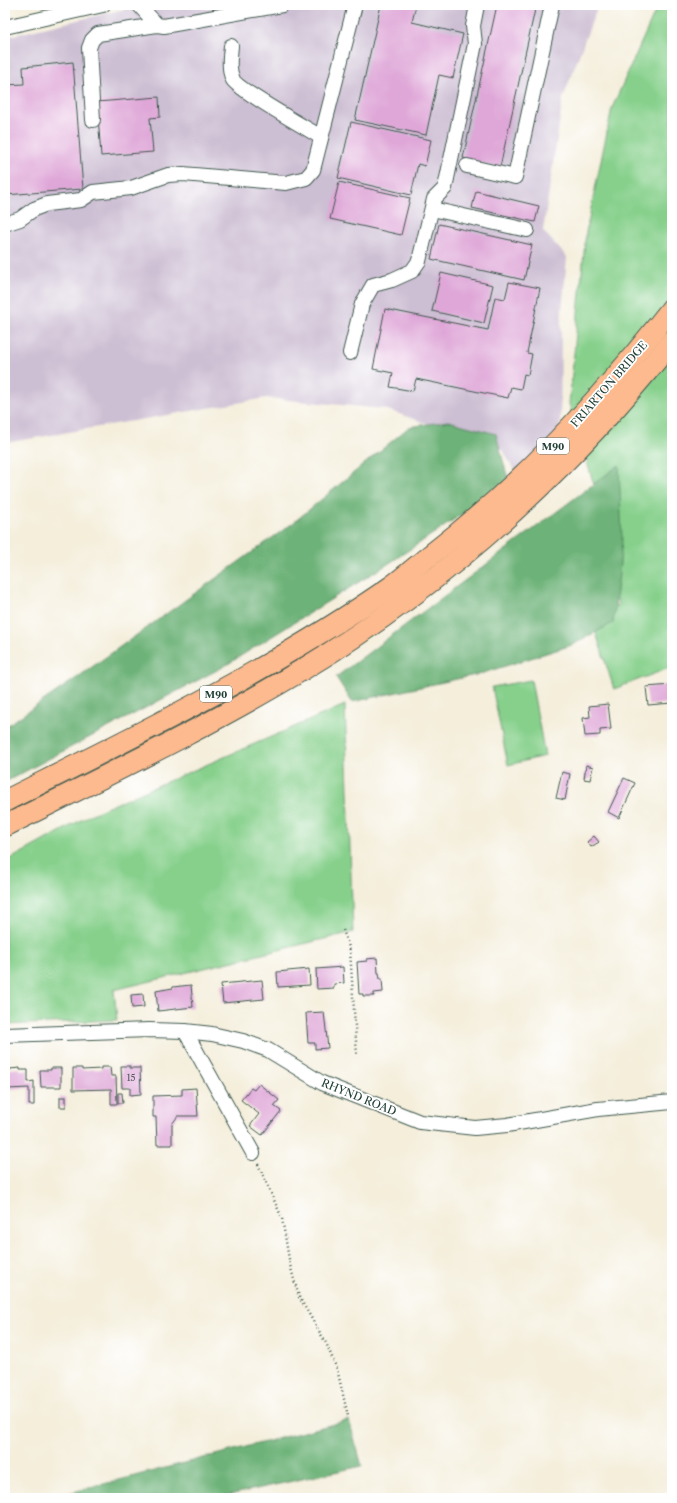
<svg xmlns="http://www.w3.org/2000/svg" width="677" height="1503" viewBox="0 0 677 1503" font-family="'Libre Caslon Text',serif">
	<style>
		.industrial { fill: #ccbed3 }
		.green { fill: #87d08c; stroke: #538660 }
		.forest { fill: #6db278; stroke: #467856 }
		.building { fill: #dfa7d8 }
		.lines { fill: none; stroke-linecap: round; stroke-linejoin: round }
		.minor-casing { stroke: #3f584d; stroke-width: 16 }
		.highway-casing { stroke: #3f584d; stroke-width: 23 }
		.path { stroke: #3f584d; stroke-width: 2.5; stroke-dasharray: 1 3; stroke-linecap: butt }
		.minor { stroke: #fff; stroke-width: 14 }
		.highway { stroke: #fcba8e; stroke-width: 21 }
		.labels { text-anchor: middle; stroke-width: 3.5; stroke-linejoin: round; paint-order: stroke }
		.number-label { font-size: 9px; fill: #4f585d }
		.shield { fill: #fff; stroke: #627771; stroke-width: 1 }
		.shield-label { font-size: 10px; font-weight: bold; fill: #1f3d34 }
		.street-label { font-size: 11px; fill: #1f3d34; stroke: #fff }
	</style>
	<rect width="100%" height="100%" fill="#fff"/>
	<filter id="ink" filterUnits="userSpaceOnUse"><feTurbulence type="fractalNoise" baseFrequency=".025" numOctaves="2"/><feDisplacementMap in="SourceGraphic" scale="8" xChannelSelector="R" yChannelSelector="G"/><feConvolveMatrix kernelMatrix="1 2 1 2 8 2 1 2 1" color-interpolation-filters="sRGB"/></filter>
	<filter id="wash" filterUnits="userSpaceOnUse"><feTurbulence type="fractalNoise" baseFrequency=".012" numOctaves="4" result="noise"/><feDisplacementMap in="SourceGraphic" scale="16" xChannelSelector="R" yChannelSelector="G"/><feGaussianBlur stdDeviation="0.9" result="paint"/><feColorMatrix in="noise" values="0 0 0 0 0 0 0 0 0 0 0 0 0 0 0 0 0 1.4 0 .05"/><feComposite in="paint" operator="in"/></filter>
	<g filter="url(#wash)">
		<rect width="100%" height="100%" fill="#f4eedb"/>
		<polygon class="industrial" points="142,5 598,5 563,98 543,231 567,257 561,321 560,449 518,477 503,450 385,409 266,398 5,443 5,37"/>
		<g class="green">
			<polygon points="658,5 672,5 672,667 614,689 596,633 618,604 595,488 569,404 586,232 612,108"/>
			<polygon points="531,680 545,756 508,765 492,687"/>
			<polygon points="345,705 353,932 114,990 117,1020 5,1025 5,862 92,814"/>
		</g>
		<g class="forest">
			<polygon points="448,421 496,434 509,483 391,562 223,667 5,782 5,727 78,677 293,523 409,427"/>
			<polygon points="619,465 622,540 619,574 613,623 572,645 480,674 352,702 336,677"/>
			<polygon points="349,1420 362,1466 215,1498 50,1498"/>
		</g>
		<g id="blocks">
			<g class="building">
				<polygon points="381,5 416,5 412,22 463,34 453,78 439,75 426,135 355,120"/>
				<polygon points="497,5 536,5 500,167 463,158"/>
				<polygon points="73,62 83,189 5,195 5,85 24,84 23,67"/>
				<polygon points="159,97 160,117 150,118 153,152 101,156 97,102"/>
				<polygon points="351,122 431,140 425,166 418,164 411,195 338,178"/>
				<polygon points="339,182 410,198 401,235 330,219"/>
				<polygon points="476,191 539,206 535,222 472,208"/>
				<polygon points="439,224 532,245 524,280 431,259"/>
				<polygon points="441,273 493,285 484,323 432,311"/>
				<polygon points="509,282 540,288 527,353 532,354 528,375 524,374 521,389 511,387 508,398 416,379 413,391 390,387 393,373 373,369 385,309 488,330 495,297 505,299"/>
				<polygon points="672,685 672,703 648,705 646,687"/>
				<polygon points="608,704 611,729 600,730 600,735 585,736 583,718 590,717 589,706"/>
				<polygon points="586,765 593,767 590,780 584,779"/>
				<polygon points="562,772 570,774 565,800 556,798"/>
				<polygon points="624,778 635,783 619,818 608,812"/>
				<polygon points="594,836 599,842 591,847 587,842"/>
				<polygon points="377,958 378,973 379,973 380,979 382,979 383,992 374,993 374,996 363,996 363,994 359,994 357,962 367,961 367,959"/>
				<polygon points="343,967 344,983 334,984 334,988 317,989 316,969"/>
				<polygon points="309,969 310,985 278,987 277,972"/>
				<polygon points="262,980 264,999 223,1003 221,984"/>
				<polygon points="191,985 193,1007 158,1011 156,991 173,988 173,987"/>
				<polygon points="143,994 144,1007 132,1008 131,995"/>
				<polygon points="324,1012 328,1048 315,1049 315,1043 308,1043 306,1013"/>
				<polygon points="121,1066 130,1066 130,1068 140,1068 141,1094 130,1095 130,1088 122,1088"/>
				<polygon points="101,1067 110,1067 111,1076 116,1076 117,1104 111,1104 111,1089 73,1090 73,1068 82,1068 82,1070 101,1069"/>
				<polygon points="20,1068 20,1070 28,1070 28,1082 34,1081 34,1105 29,1105 29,1088 7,1089 6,1071 10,1071 10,1069"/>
				<polygon points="51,1068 61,1068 61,1087 41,1087 40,1070 51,1070"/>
				<polygon points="259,1084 279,1100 274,1106 281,1111 262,1135 250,1126 259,1114 241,1100 251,1088 254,1090"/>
				<polygon points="196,1088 198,1116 178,1116 172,1124 172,1145 157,1145 156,1117 153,1117 153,1096 182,1095 182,1089"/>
				<polygon points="118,1093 122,1093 123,1103 118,1103"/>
				<rect x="60" y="1097" width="6" height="10"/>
			</g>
		</g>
	</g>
	<g filter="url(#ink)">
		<use href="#blocks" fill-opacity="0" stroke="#3f584d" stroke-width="1"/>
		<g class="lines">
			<g class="minor-casing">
				<g id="minor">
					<polyline points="139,5 157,25 164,26 282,5"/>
					<polyline points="5,27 103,5"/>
					<path d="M231,46C230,57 228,69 233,80C239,90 306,128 321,137"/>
					<polyline points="93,120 89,48 92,40 98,34 157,25"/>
					<polyline points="467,166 515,177 552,5"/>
					<polyline points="432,209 527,230"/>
					<polyline points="5,224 20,219 34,209 47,204 81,200 93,192 131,188 168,175 183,174 286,183 306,178 313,170 355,5"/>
					<polyline points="350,353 362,304 373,285 392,280 412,271 419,261 434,199 445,188 475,44 473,26 477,5"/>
					<polyline points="185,1031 253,1153"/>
					<polyline points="5,1035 149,1030 185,1031 212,1034 243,1041 268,1050 322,1083 420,1122 475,1128 507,1125 598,1109 672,1102"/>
				</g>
			</g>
			<g class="highway-casing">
				<g id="highway">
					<path d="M5,801C137,735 270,671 392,586C404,577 416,567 428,557C523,484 598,402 672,308"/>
					<path d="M5,826C105,776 206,728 302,670C445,584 568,471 672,341"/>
				</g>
			</g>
			<g class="path">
				<polyline points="343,930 350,950 357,1056"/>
				<polyline points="258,1164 282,1218 290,1265 299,1297 326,1343 337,1369 348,1416"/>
			</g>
			<use href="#minor" class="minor"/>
			<use href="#highway" class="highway"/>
		</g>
	</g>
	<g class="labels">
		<g class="number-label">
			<text x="131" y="1081">15</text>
		</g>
		<g class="shield">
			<rect x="537" y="438" width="32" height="16" rx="3"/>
			<rect x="200" y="686" width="32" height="16" rx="3"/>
		</g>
		<g class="shield-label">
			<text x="553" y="450">M90</text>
			<text x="216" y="698">M90</text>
		</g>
		<g class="street-label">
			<text transform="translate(609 384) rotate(-49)" y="4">FRIARTON BRIDGE</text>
			<text transform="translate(359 1097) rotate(22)" y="4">RHYND ROAD</text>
		</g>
	</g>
	<rect width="677" height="1503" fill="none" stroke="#fff" stroke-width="20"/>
</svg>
